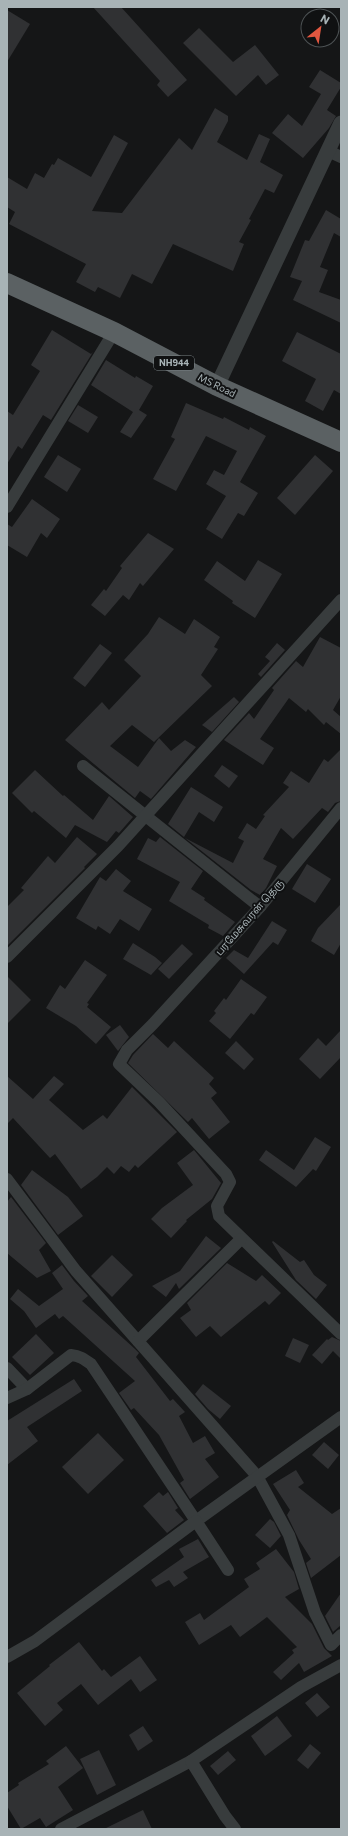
<svg xmlns="http://www.w3.org/2000/svg" width="348" height="1836" viewBox="0 0 348 1836" font-family="Commissioner,'Noto Sans Tamil',sans-serif">
	<style>
		.building { fill: #303133 }
		.lines { fill: none; stroke-linecap: round; stroke-linejoin: round }
		.minor { stroke: #383c3d; stroke-width: 12 }
		.tertiary { stroke: #383c3d; stroke-width: 15 }
		.trunk { stroke: #5b6163; stroke-width: 20 }
		.labels { text-anchor: middle; stroke-width: 4; stroke-linejoin: round; paint-order: stroke }
		.shield { fill: #101112; stroke: #7a8285; stroke-width: 1 }
		.shield-label { font-size: 9px; font-weight: bold; fill: #a8b3b6 }
		.street-label { font-size: 10px; fill: #a8b3b6; stroke: #101112 }
	</style>
	<rect width="100%" height="100%" fill="#151617"/>
	<g class="building">
		<polygon points="93,7 121,7 187,80 168,97 157,85 160,81"/>
		<polygon points="7,10 30,24 7,62"/>
		<polygon points="199,28 233,62 255,45 279,75 266,85 258,75 236,96 183,43"/>
		<polygon points="320,70 341,83 341,87 327,110 336,116 329,128 303,158 272,133 288,114 302,126 321,94 309,87"/>
		<polygon points="215,108 228,116 228,121 217,142 247,160 259,134 270,139 260,162 283,175 274,193 265,189 249,219 251,220 239,242 244,244 233,271 173,244 152,284 132,274 120,298 98,287 95,292 76,282 86,264 9,224 15,212 7,207 7,177 27,189 35,173 44,178 52,164 54,165 58,158 91,177 114,135 128,143 92,211 122,213 179,138 192,150"/>
		<polygon points="326,210 341,219 341,237 334,233 320,267 328,270 319,292 341,300 341,323 293,300 302,281 290,277 305,240 309,241"/>
		<polygon points="52,330 91,354 93,352 51,420 43,415 22,449 18,446 7,464 7,411 13,415 40,371 31,365"/>
		<polygon points="297,332 341,354 341,394 334,390 323,411 305,401 316,379 282,361"/>
		<polygon points="106,360 135,378 136,376 153,386 139,410 147,415 131,438 120,432 133,412 91,385"/>
		<polygon points="186,403 223,419 224,417 249,430 250,427 266,436 240,482 258,493 244,516 238,513 222,539 206,529 226,496 206,484 214,470 224,475 237,451 206,436 176,491 153,479 175,439 171,437"/>
		<polygon points="78,405 98,417 88,433 68,421"/>
		<polygon points="58,455 81,469 67,492 44,477"/>
		<polygon points="315,455 333,471 295,515 277,498"/>
		<polygon points="32,499 60,519 47,538 41,533 27,557 7,545 7,524 12,527"/>
		<polygon points="148,533 174,549 143,586 140,583 129,600 123,595 105,616 91,605 104,589 106,591 122,568 120,566"/>
		<polygon points="258,560 282,574 255,618 232,603 233,601 204,580 217,561 245,581"/>
		<polygon points="159,617 185,634 194,619 220,637 214,647 218,649 201,675 212,686 154,742 132,725 110,746 138,767 159,738 171,751 185,740 196,747 151,799 140,791 135,798 65,740 102,702 109,710 141,676 124,660 148,634"/>
		<polygon points="320,637 341,648 341,696 333,710 341,717 341,734 326,722 324,725 308,709 306,712 289,698 260,739 274,748 263,765 224,740 249,713 254,719 274,690 272,688 296,661 303,667"/>
		<polygon points="277,643 285,650 261,677 258,674 270,661 265,657"/>
		<polygon points="100,644 112,653 85,687 73,678"/>
		<polygon points="234,697 239,702 212,732 202,725"/>
		<polygon points="341,749 341,801 335,803 328,812 322,808 293,839 281,828 263,859 277,866 266,888 260,895 251,890 185,838 233,863 244,841 238,838 247,823 256,829 265,816 263,815 289,787 283,783 291,771 309,783 324,759 328,762"/>
		<polygon points="222,765 238,776 229,788 214,776"/>
		<polygon points="35,770 63,796 64,795 93,820 109,796 133,817 119,833 116,831 107,842 75,825 66,838 34,811 32,813 12,793"/>
		<polygon points="191,787 223,807 214,822 199,812 184,837 168,824"/>
		<polygon points="77,837 97,854 84,867 85,868 7,946 7,907 24,890 21,888 48,856 55,863"/>
		<polygon points="160,837 203,871 191,889 205,898 204,900 235,922 223,936 208,928 209,925 169,901 180,882 137,859 148,838 156,842"/>
		<polygon points="307,864 331,879 315,903 292,889"/>
		<polygon points="116,869 131,881 123,891 152,909 139,931 120,919 110,934 98,926 96,930 76,918 100,877 106,881"/>
		<polygon points="341,904 341,943 334,955 311,941 318,928"/>
		<polygon points="272,921 287,930 278,945 273,942 244,974 226,958 234,950 248,958"/>
		<polygon points="133,943 155,957 162,963 151,975 123,959"/>
		<polygon points="182,944 193,954 169,979 158,969"/>
		<polygon points="85,960 107,975 87,1003 89,1004 87,1007 111,1027 96,1044 76,1026 46,1008 60,985 65,989"/>
		<polygon points="7,976 31,1000 7,1024"/>
		<polygon points="241,979 267,997 254,1015 251,1013 230,1039 209,1021 216,1013 214,1011 224,998 226,1000"/>
		<polygon points="120,1025 129,1037 118,1051 106,1035"/>
		<polygon points="341,1030 341,1057 320,1079 299,1059 318,1038 326,1046"/>
		<polygon points="153,1034 168,1048 174,1041 214,1078 209,1084 217,1093 211,1098 230,1122 209,1139 192,1118 188,1122 128,1063 133,1055"/>
		<polygon points="236,1041 254,1059 244,1070 225,1053"/>
		<polygon points="7,1076 33,1099 54,1076 64,1084 49,1100 83,1130 103,1115 107,1119 132,1087 177,1132 138,1168 135,1165 129,1172 121,1166 114,1174 107,1167 97,1177 81,1189 55,1154 50,1158 13,1118 7,1124"/>
		<polygon points="315,1137 331,1147 316,1171 313,1169 296,1187 259,1160 266,1150 294,1170"/>
		<polygon points="194,1150 221,1183 212,1199 186,1220 187,1221 171,1238 151,1219 162,1208 193,1185 177,1163"/>
		<polygon points="32,1170 68,1197 83,1216 58,1235 21,1185"/>
		<polygon points="11,1197 46,1243 39,1250 51,1271 37,1278 7,1253 7,1202"/>
		<polygon points="206,1236 221,1248 179,1289 176,1283 166,1297 152,1286 180,1271"/>
		<polygon points="273,1241 300,1262 304,1260 314,1275 327,1285 316,1299 296,1280 272,1242"/>
		<polygon points="112,1255 133,1275 112,1297 91,1276"/>
		<polygon points="227,1263 256,1281 262,1275 281,1293 269,1305 265,1301 221,1337 210,1326 196,1337 180,1318 191,1310 187,1303"/>
		<polygon points="62,1265 74,1281 88,1296 82,1301 135,1349 139,1353 136,1357 170,1401 173,1399 185,1412 179,1416 193,1443 205,1436 215,1453 205,1459 219,1477 190,1499 180,1483 184,1480 159,1435 134,1408 131,1410 119,1393 135,1381 63,1316 59,1319 55,1314 36,1328 24,1311 10,1299 18,1289 39,1306 63,1289 52,1273"/>
		<polygon points="36,1334 54,1353 30,1375 12,1357"/>
		<polygon points="332,1337 341,1341 341,1359 333,1351 322,1364 312,1355 327,1339 328,1340"/>
		<polygon points="293,1338 309,1345 300,1363 285,1356"/>
		<polygon points="74,1379 82,1391 27,1427 38,1441 7,1465 7,1421"/>
		<polygon points="203,1384 231,1406 220,1419 208,1409 195,1394"/>
		<polygon points="98,1433 124,1460 88,1494 62,1467"/>
		<polygon points="324,1442 339,1455 328,1469 312,1455"/>
		<polygon points="296,1470 304,1483 298,1487 332,1514 341,1508 341,1555 311,1578 306,1563 311,1559 299,1540 287,1515 290,1510 273,1484"/>
		<polygon points="159,1492 163,1496 168,1492 178,1508 175,1510 184,1520 167,1533 143,1506"/>
		<polygon points="270,1519 274,1522 281,1536 270,1548 255,1535"/>
		<polygon points="198,1539 209,1557 183,1572 188,1578 174,1587 169,1580 156,1587 151,1580 184,1557 179,1549"/>
		<polygon points="276,1549 294,1572 299,1589 285,1597 312,1624 324,1648 332,1656 304,1672 299,1663 281,1680 273,1672 294,1653 292,1650 297,1647 267,1617 240,1637 231,1625 199,1645 185,1622 200,1613 204,1620 249,1587 244,1579 260,1569 256,1563"/>
		<polygon points="341,1593 341,1625 333,1632 325,1616"/>
		<polygon points="79,1642 102,1671 104,1669 111,1677 140,1656 157,1680 140,1692 131,1679 98,1705 81,1684 57,1703 63,1710 45,1726 17,1693 50,1666 49,1665"/>
		<polygon points="317,1693 330,1707 317,1717 305,1703"/>
		<polygon points="277,1716 292,1736 265,1756 251,1736"/>
		<polygon points="143,1726 153,1741 138,1751 129,1735"/>
		<polygon points="310,1744 321,1753 308,1769 297,1760"/>
		<polygon points="66,1746 83,1768 58,1787 73,1810 46,1827 40,1818 21,1829 7,1806 7,1793 19,1785 18,1783 49,1764 46,1761"/>
		<polygon points="99,1750 116,1785 97,1795 80,1759"/>
		<polygon points="228,1751 236,1760 218,1775 210,1766"/>
		<polygon points="143,1810 152,1829 104,1829"/>
	</g>
	<g class="lines">
		<g class="minor">
			<polyline points="328,151 341,157"/>
			<polyline points="7,507 114,332"/>
			<polyline points="83,766 260,907"/>
			<polyline points="341,808 260,907 153,1024 127,1050 119,1064 159,1102 226,1174 230,1182 217,1206 219,1216 341,1334"/>
			<polyline points="7,957 118,846 341,600"/>
			<polyline points="7,1179 76,1271 257,1476 289,1535 315,1613 331,1645 341,1635"/>
			<polyline points="138,1341 241,1239"/>
			<polyline points="7,1368 27,1389"/>
			<path d="M7,1398L27,1389L71,1355C80,1356 84,1359 91,1364L196,1521L341,1417"/>
			<polyline points="7,1657 35,1641 196,1521 228,1570"/>
			<polyline points="61,1829 191,1761"/>
			<polyline points="235,1829 225,1816 191,1761 301,1687 341,1665"/>
		</g>
		<polyline class="tertiary" points="217,386 341,123"/>
		<polyline class="trunk" points="7,283 114,332 217,386 341,442"/>
	</g>
	<g class="labels">
		<rect class="shield" x="154" y="356" width="40" height="14" rx="3"/>
		<g class="shield-label">
			<text x="174" y="366">NH944</text>
		</g>
		<g class="street-label">
			<text transform="translate(217 385) rotate(26)" y="4">MS Road</text>
			<text transform="translate(249 917) rotate(-49)" y="4">பரமேசுவரன் தெரு</text>
		</g>
	</g>
	<rect width="348" height="1836" fill="none" stroke="#a8b3b6" stroke-width="16"/>
	<g transform="translate(320 28) rotate(30)"><circle r="19" fill="#101112" stroke="#4d5254"/>
	<path d="M0-3L7 15L0 10L-7 15Z" fill="#e35740"/>
	<text y="-6" font-size="11" font-weight="bold" text-anchor="middle" fill="#a8b3b6">N</text>
	</g>
</svg>
